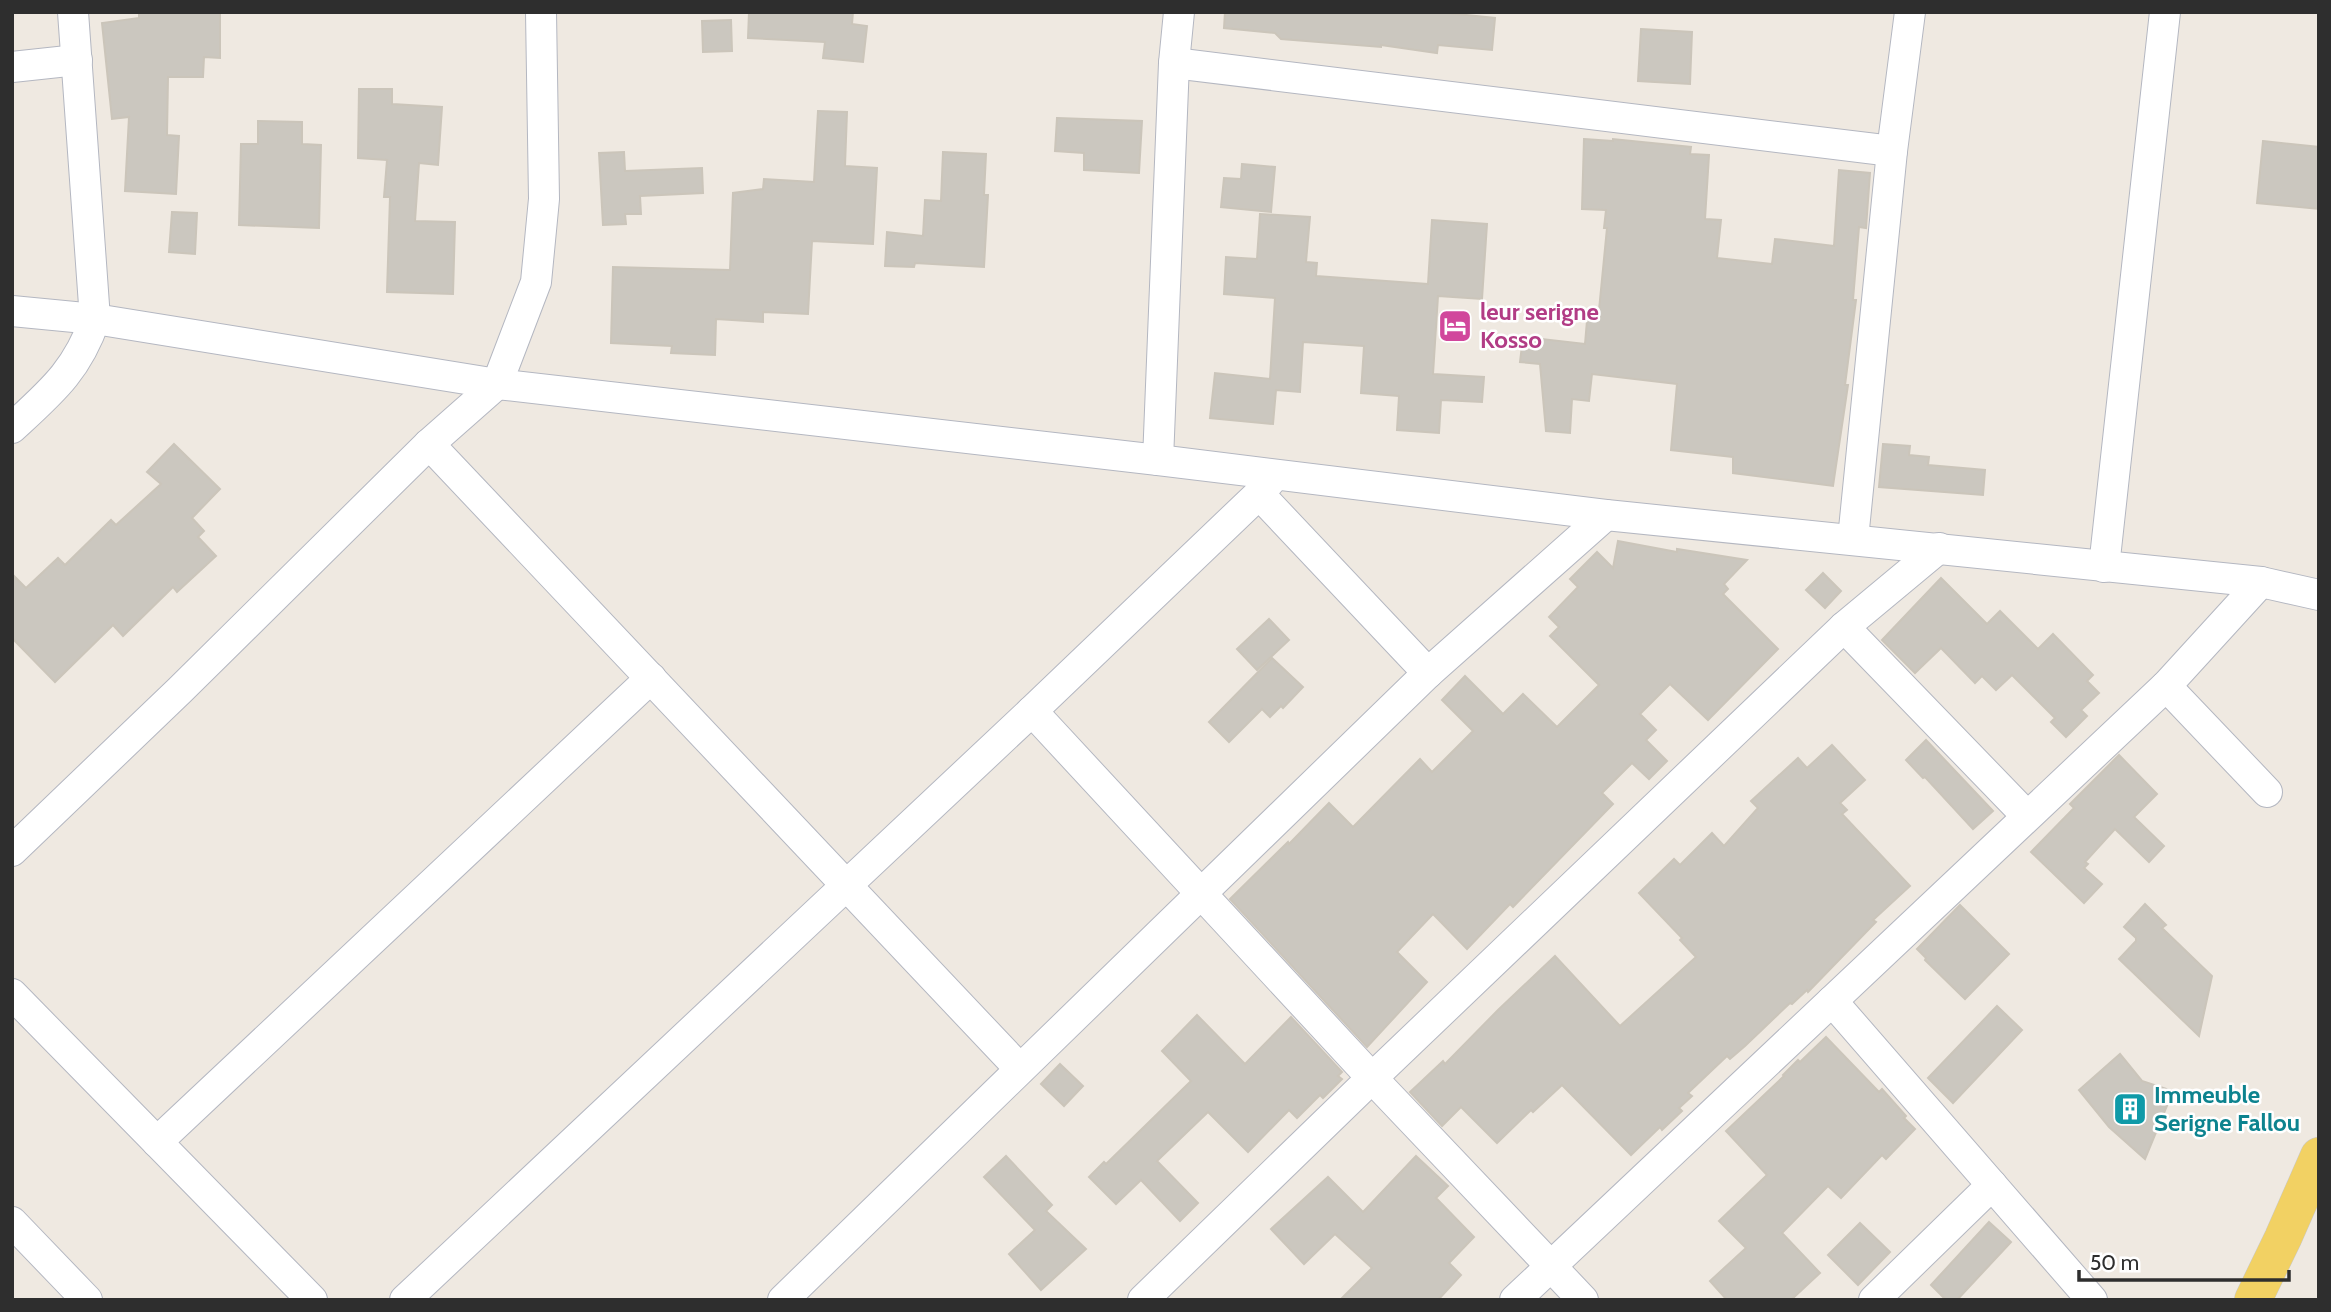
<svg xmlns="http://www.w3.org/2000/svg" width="2331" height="1312" viewBox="0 0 2331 1312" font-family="Cabin,sans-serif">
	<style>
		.building { fill: #cbc7bf; stroke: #cbc5ba; stroke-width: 2 }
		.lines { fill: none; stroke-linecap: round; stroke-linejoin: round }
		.minor-casing { stroke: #b4b7c1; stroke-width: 32 }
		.major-casing { stroke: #c9c9c9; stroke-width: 38 }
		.minor { stroke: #fff; stroke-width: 30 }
		.major { stroke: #f2d163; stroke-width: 37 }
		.labels { text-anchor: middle; stroke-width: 5; stroke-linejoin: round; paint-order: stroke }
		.hotel-label { font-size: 24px; font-weight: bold; fill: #b23c85; stroke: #fff; text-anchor: start }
		.culture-label { font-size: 24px; font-weight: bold; fill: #0d838f; stroke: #fff; text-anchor: start }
	</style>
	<rect width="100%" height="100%" fill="#efe9e1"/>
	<g class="building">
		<polygon points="220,12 220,58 204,57 203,77 168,77 167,135 179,136 176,194 125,191 129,117 112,119 102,23 139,18 139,13"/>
		<polygon points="749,12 853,12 852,24 867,26 863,62 823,58 825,42 748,38"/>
		<polygon points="1225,12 1437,12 1495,18 1492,50 1438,45 1437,53 1381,45 1381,47 1281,39 1275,33 1224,28"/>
		<polygon points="731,20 732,51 703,52 702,21"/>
		<polygon points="1641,29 1692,32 1690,84 1638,81"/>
		<polygon points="359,89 392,89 392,104 442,107 438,165 419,163 415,221 455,222 453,294 387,292 390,197 384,197 387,160 358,158"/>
		<polygon points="818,111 847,112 845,166 877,168 873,244 812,241 808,314 763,312 763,322 716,319 715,355 671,353 672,346 611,343 613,267 730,270 733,193 763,189 764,179 814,182"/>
		<polygon points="1057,118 1142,121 1139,173 1084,170 1084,153 1055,151"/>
		<polygon points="258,121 302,122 302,144 321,145 319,228 239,225 241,144 258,144"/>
		<polygon points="1584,139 1613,141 1613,139 1691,147 1690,154 1709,155 1705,219 1721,220 1717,258 1772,264 1775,239 1834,246 1839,170 1870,173 1866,228 1859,227 1853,300 1856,300 1845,385 1848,385 1833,486 1733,473 1733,457 1671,450 1677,384 1592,374 1589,401 1572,399 1570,433 1546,431 1540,364 1520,362 1523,337 1585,344 1588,309 1599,310 1607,228 1604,228 1606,210 1582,209"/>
		<polygon points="2263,141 2319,147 2319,209 2257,203"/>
		<polygon points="624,152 625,171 702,168 703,193 640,196 641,214 625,214 626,224 603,225 599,153"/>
		<polygon points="943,152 986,154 984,195 988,195 984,267 915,263 914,267 885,266 887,232 923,236 925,200 941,201"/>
		<polygon points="1242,164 1275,167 1271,212 1221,207 1224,178 1241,179"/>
		<polygon points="172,212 197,213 195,254 169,252"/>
		<polygon points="1260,214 1310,217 1306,262 1317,263 1316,276 1428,284 1432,220 1487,224 1482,299 1438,296 1433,374 1484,377 1482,402 1441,400 1439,433 1397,430 1399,396 1361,393 1364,346 1303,342 1300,392 1276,390 1273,424 1210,418 1215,373 1270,379 1275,298 1224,294 1226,257 1257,259"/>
		<polygon points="174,444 220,489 192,518 204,531 198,537 216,556 177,592 173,587 123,636 113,625 55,682 12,638 12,574 26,588 58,558 65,565 111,520 116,525 161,484 147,472"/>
		<polygon points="1883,444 1910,446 1909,455 1929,457 1928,465 1985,470 1983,495 1879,487"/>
		<polygon points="1618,541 1677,552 1677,549 1747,560 1724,584 1728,589 1723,594 1778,649 1708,720 1670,684 1640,714 1656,730 1646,740 1667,761 1649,779 1632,763 1602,793 1613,804 1513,907 1510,904 1467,949 1433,914 1397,952 1427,982 1367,1047 1230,899 1288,842 1289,844 1329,803 1353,827 1420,759 1432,772 1473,731 1442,700 1465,676 1503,714 1523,694 1557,727 1599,685 1550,636 1559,627 1549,617 1578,587 1570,579 1597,552 1613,568"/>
		<polygon points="1823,573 1841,591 1825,608 1806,590"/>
		<polygon points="1941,578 1987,624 2000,611 2038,649 2053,634 2093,675 2087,681 2099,693 2081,710 2087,716 2066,737 2051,722 2055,718 2012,675 1996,690 1982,676 1975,683 1941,648 1915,673 1882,640"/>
		<polygon points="1269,619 1289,640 1257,670 1237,649"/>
		<polygon points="1272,658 1303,687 1283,708 1281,706 1270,717 1262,709 1229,742 1209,722"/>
		<polygon points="1926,740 1993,811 1973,829 1925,777 1923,778 1906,760"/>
		<polygon points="1832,745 1865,780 1840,803 1847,810 1842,814 1910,886 1873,920 1876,922 1808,992 1807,990 1792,1004 1790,1003 1745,1046 1730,1059 1727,1056 1688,1093 1692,1096 1679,1108 1682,1111 1662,1130 1660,1127 1631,1155 1562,1085 1533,1112 1531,1110 1497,1143 1461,1107 1442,1126 1410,1092 1443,1061 1445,1064 1498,1010 1555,956 1620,1026 1696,957 1680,940 1682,938 1639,893 1674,859 1680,865 1712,833 1724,846 1758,808 1751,801 1798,758 1807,768"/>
		<polygon points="2119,755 2157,794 2134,817 2164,846 2149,862 2115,829 2085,862 2088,864 2084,868 2102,884 2084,903 2031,852 2074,808 2070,804"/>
		<polygon points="2145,904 2166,925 2162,928 2212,976 2199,1036 2119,959 2136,941 2136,938 2124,927"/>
		<polygon points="1960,905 2009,954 1965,999 1925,960 1926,958 1917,949"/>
		<polygon points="1997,1006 2022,1030 1953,1103 1928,1078"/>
		<polygon points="1197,1015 1245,1064 1291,1017 1342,1072 1338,1076 1342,1079 1323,1098 1320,1095 1297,1118 1289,1110 1248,1152 1208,1112 1157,1161 1198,1203 1180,1221 1141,1180 1116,1204 1089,1177 1104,1162 1106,1164 1191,1081 1162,1051"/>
		<polygon points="1826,1037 1879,1092 1882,1089 1906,1116 1904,1118 1915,1129 1886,1159 1882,1155 1841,1198 1828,1186 1782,1233 1820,1273 1791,1300 1727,1300 1710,1281 1746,1248 1719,1221 1767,1175 1726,1131 1784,1076 1783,1075 1798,1060 1800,1062"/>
		<polygon points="2120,1054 2142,1081 2173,1091 2145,1159 2109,1127 2079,1090"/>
		<polygon points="1060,1064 1083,1086 1064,1106 1041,1084"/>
		<polygon points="1006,1156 1052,1205 1046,1211 1086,1249 1041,1290 1009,1254 1035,1230 984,1177"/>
		<polygon points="1416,1156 1448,1186 1436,1198 1474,1237 1449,1263 1461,1275 1438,1300 1340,1300 1372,1268 1335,1234 1304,1264 1271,1229 1328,1177 1363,1212"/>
		<polygon points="1989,1222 2011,1242 1957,1300 1946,1300 1931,1285"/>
		<polygon points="1860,1223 1890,1252 1858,1285 1828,1255"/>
	</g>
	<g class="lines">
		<g class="minor-casing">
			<g id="minor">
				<polyline points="1174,63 1892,151"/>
				<polyline points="12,67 77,60"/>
				<polyline points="12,311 95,319 497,384 1158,460 1606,515 2261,582 2319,595"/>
				<path d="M12,428C51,392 77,371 95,319L73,12"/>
				<polyline points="429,444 1020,1069"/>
				<polyline points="1158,460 1174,63 1179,12"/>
				<polyline points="1259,494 1428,673"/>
				<polyline points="1853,539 1892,151 1910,12"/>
				<polyline points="2104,567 2165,12"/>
				<polyline points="1844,627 2027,816"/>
				<polyline points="2166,686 2267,792"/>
				<polyline points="1032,711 1372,1078 1583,1300"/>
				<polyline points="12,851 180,690 429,444 497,384 536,282 544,199 541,12"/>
				<polyline points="12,994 312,1300"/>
				<polyline points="1832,1001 2092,1300"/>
				<polyline points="157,1142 651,678"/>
				<polyline points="12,1222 87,1300"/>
				<polyline points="405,1300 1032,711 1259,494 1275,475"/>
				<polyline points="783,1300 1428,673 1606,515"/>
				<polyline points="1143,1300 1372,1078 1844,627 1939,548"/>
				<polyline points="1515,1300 2166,686 2261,582"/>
				<polyline points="1874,1300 1992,1185"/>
			</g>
		</g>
		<g class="major-casing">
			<polyline id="major" points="2253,1300 2283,1238 2319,1156"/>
		</g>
		<use href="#minor" class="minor"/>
		<use href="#major" class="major"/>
	</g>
	<defs>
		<g id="hotel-square" transform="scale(1.75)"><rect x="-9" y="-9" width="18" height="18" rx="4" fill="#d1479c" stroke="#fff"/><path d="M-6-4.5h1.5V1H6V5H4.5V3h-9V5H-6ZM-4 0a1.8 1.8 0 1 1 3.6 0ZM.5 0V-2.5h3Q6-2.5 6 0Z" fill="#fff"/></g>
		<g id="building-square" transform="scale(1.75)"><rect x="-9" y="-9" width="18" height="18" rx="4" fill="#0f9aa8" stroke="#fff"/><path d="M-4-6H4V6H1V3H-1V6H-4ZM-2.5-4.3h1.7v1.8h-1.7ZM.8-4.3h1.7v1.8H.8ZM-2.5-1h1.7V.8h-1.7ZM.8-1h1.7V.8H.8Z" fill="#fff"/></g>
	</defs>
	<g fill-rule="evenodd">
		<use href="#hotel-square" x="1455" y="326"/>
		<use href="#building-square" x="2130" y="1109"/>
	</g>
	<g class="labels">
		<g class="hotel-label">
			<text x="1480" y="320">leur serigne<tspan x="1480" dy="28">Kosso</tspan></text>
		</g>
		<g class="culture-label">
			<text x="2154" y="1103">Immeuble<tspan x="2154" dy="28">Serigne Fallou</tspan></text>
		</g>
	</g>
	<rect width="2331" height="1312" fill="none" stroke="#2e2e2e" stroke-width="28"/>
	<path d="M2079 1270v10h210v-10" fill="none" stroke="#2e2e2e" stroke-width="3.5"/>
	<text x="2090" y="1270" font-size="21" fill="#2e2e2e" stroke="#ffffff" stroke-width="5" paint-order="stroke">50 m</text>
</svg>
